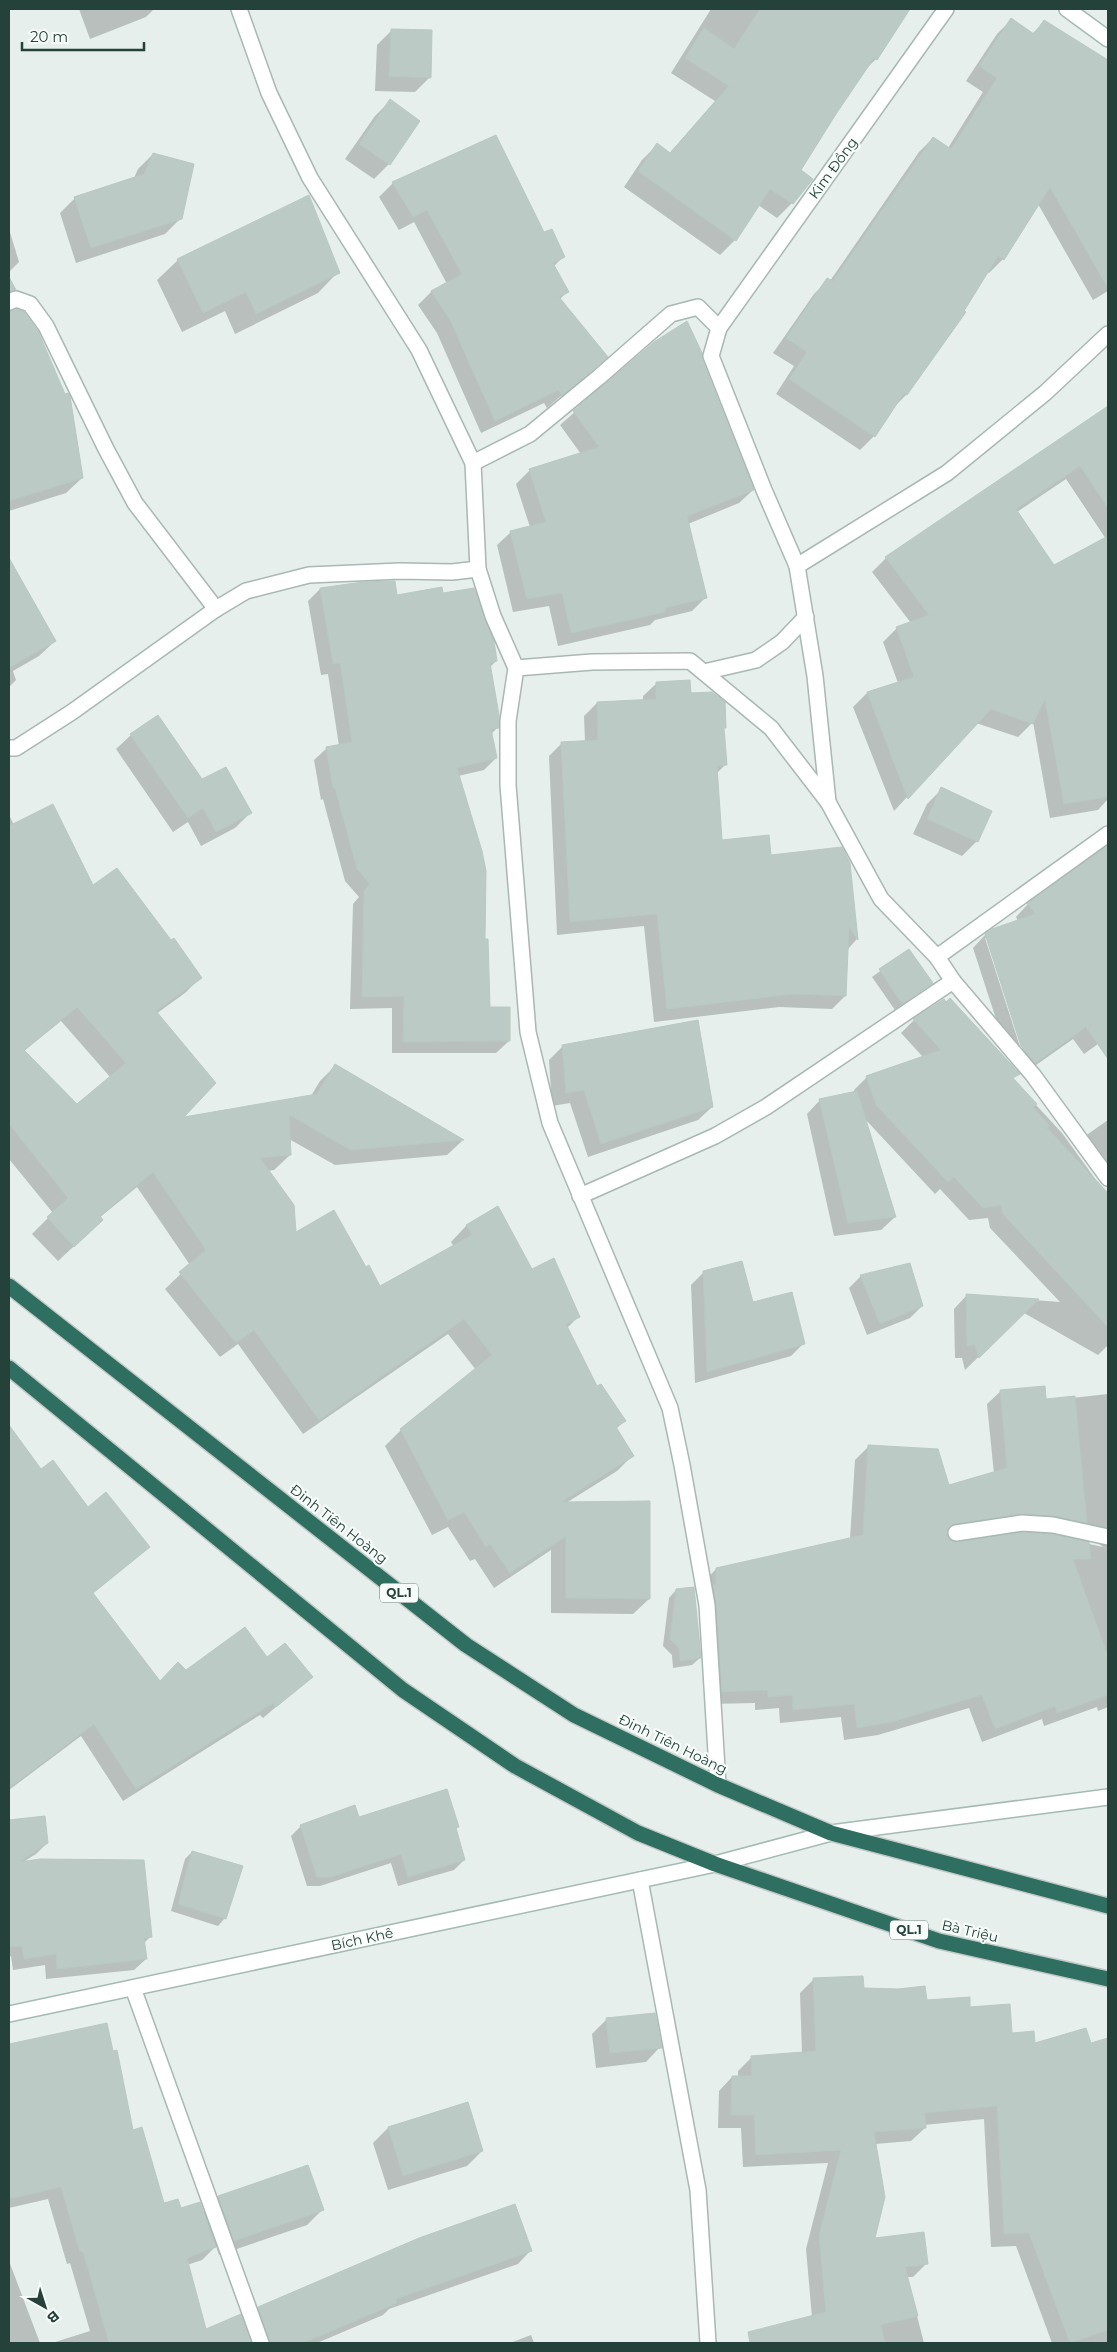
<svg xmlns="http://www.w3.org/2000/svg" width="1117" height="2352" viewBox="0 0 1117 2352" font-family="Montserrat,sans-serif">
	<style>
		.shadow { fill: #0003; fill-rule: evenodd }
		.building { fill: #bbcac4; stroke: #b8c9c2; fill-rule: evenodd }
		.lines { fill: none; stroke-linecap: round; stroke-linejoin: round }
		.street-casing { stroke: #a8b8b2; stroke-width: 18 }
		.secondary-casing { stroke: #a4bbb3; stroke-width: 18 }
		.highway-casing { stroke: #c2cac8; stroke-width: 18 }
		.street { stroke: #fff; stroke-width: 15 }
		.secondary { stroke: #fff; stroke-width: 15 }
		.highway { stroke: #2f6f62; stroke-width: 15 }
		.labels { text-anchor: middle; stroke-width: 4.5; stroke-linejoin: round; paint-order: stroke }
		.shield { fill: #f7fbf9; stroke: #637a73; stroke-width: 1 }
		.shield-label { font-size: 12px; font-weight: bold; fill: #24423a }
		.street-label { font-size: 14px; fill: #24423a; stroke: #f7fbf9 }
	</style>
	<rect width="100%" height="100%" fill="#e6efeb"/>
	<g class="shadow">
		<polygon points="79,9 154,9 146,17 90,39"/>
		<polygon points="711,9 909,9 876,59 864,71 835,114 799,171 792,203 777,218 758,205 735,240 720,255 624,187 642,160 657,145 669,154 715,101 671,73"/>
		<polygon points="1011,20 1032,34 1044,22 1108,62 1108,291 1093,300 1038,204 1003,259 989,273 987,272 962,311 964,312 906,395 892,409 874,436 860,450 776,394 794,366 773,353 814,294 828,280 830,281 919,152 933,138 948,148 983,92 966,81 997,34"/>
		<polygon points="392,30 430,77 415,92 375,91 377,45"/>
		<polygon points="390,101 389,164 374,179 345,159 375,116"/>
		<polygon points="153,154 181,218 165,234 76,263 60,213 75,198 134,178 138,169"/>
		<polygon points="393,183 543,234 563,257 554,266 567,292 560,299 606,357 547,408 544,403 481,433 437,333 418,305 431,292 447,284 414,222 399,230 379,197"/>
		<polygon points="9,229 19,262 9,272"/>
		<polygon points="178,260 338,272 318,293 235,334 225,311 182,332 157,280"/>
		<polygon points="16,310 82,478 66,493 9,511 9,312"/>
		<polygon points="654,343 753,490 739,503 688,524 706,597 692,611 655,620 650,625 558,646 549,606 513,612 497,545 511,532 530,527 516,484 530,470 581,454 560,425"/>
		<path d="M1108,407V662L1086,673L1108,721L1100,731L1108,777V799L1098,810L1050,818L1033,722L1018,737L976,723L894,811L853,707L867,693L898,683L883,642L897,628L911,623L872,572L886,558ZM1066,479L1106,539L1053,567L1017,512Z"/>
		<polygon points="14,569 55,641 39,656 13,671 16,680 9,687 9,571"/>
		<polygon points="320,589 396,597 442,595 496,661 490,667 497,728 491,734 496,758 484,770 458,776 483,940 488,1008 509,1041 496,1053 392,1053 392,1008 350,1009 353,904 359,897 345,881 323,799 321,800 314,760 327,748 339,746 328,674 321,675 308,601"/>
		<polygon points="657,683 690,694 725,727 723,730 725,765 717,773 721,841 769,856 849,863 857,939 847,950 845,996 832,1009 779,1007 654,1022 644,926 557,935 549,756 562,743 585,742 584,716 597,703 643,701 643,696"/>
		<polygon points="131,735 202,781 250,813 235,828 201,846 188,822 173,832 116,749"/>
		<polygon points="942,789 977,841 962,856 913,834 927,804"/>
		<path d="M9,815L14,825L93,887L171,942L200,978L185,993L156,1014L180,1119L311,1096L320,1081L335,1066L462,1141L447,1155L335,1165L289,1139L290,1155L274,1170L268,1171L295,1234L365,1269L379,1287L454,1247L451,1242L466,1226L497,1208L532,1270L578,1317L567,1328L597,1388L624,1421L616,1429L632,1456L617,1471L566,1503L649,1599L633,1614L551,1613V1550L494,1588L475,1559L470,1561L448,1527L432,1535L385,1446L401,1430L476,1370L448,1334L303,1434L238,1344L220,1357L165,1289L190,1265L137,1187L99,1218L86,1235L58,1261L32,1234L53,1213L9,1159ZM61,1021L111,1078L77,1106L24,1051Z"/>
		<path d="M1108,845V1037L1084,1054L1073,1039L1022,1075L1009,1059L973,948L985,935L1018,921L1016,917L1028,904ZM985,938H987L1024,1052L1022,1053Z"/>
		<polygon points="909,950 931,983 895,1010 872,977"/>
		<polygon points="943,1000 1018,1074 1012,1079 1062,1133 1096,1180 1087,1190 1108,1211 1089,1232 1108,1243 1108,1345 1098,1355 1024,1313 965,1370 962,1358 955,1358 954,1309 967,1295 1060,1302 990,1228 988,1218 969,1220 940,1189 935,1194 865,1119 895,1217 881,1230 834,1236 807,1114 820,1100 854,1093 854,1090 867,1077 923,1057 901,1033 914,1020"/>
		<polygon points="562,1047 712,1107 698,1120 588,1157 570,1103 552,1106 549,1060"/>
		<polygon points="1108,1120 1108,1170 1099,1179 1075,1147 1088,1134"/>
		<polygon points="703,1273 752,1303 803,1344 791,1356 695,1383 691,1285"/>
		<polygon points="861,1276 922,1306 910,1318 867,1335 849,1288"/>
		<path d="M1001,1391L1045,1401L1108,1394V1707L1098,1711L1097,1707L1044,1726L1042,1719L982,1742L969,1708L878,1735L844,1740L841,1717L780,1723L779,1708L755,1710V1703L709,1704L703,1583L716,1569L850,1539L855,1460L868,1447L948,1487L994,1474L987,1404ZM1008,1527L1041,1529L1096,1541L1103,1547L1052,1536L957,1544L948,1540L946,1536Z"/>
		<polygon points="9,1427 41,1471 88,1508 148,1547 92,1594 160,1683 186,1672 267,1659 311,1677 263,1718 260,1715 123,1801 81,1736 9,1790"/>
		<polygon points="676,1590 700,1658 692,1665 673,1668 672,1655 663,1646 669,1598"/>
		<polygon points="44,1817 47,1843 36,1854 23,1862 150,1937 144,1943 146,1959 134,1970 46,1979 45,1965 13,1970 11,1956 9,1957 9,1822"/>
		<polygon points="358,1819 457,1827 455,1829 464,1860 454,1870 398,1886 391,1863 320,1886 307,1886 291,1836 301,1826"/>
		<polygon points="192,1852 225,1918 218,1926 171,1911 185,1859"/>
		<polygon points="814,1979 969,2008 1011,2035 1033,2044 1098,2247 1108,2243 1108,2343 1052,2343 1016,2246 991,2247 984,2119 924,2125 925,2128 911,2141 875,2144 873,2239 927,2263 913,2277 907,2277 924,2343 927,2343 779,2343 778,2336 812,2317 806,2249 828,2163 743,2167 741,2128 718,2128 719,2091 732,2077 738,2077 738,2071 751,2058 802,2054 800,1993"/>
		<polygon points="607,2019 660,2047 646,2062 596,2068 592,2034"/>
		<polygon points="106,2025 132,2131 163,2205 180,2210 203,2213 219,2197 322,2210 307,2225 219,2255 216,2246 202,2260 187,2265 206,2331 240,2316 250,2343 52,2343 90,2331 70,2263 67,2264 48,2199 9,2208 9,2045"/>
		<polygon points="388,2128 482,2151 467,2166 388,2190 373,2143"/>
		<polygon points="530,2251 518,2264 389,2309 383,2315 317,2343 253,2343 246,2321 259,2308"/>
		<polygon points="9,2261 40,2343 9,2343"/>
		<polygon points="531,2335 534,2343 510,2343"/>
	</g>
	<g class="building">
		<polygon points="760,9 910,9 877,60 874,58 836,114 801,170 813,179 793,204 770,189 736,241 638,171 657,143 670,153 729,86 685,58 704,28 734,49"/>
		<polygon points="1011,18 1034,34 1044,20 1108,60 1108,288 1050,187 1004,260 998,256 964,311 966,312 907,395 904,393 875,437 789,379 807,352 786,338 827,278 833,281 933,137 951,149 997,78 979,66"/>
		<polygon points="391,29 432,30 431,78 389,76"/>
		<polygon points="390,99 420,121 390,165 359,144"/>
		<polygon points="496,135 544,232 552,229 565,257 553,263 569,292 559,297 608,357 562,396 558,390 495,421 450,320 431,291 462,274 427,210 413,217 392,182"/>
		<polygon points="153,153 194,164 182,219 91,248 74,197 144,174"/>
		<polygon points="309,195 340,273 256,314 246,292 203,313 177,259"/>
		<polygon points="9,277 16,290 9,292"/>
		<polygon points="16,309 24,312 38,331 65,394 68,393 70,396 83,478 9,501 9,311"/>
		<polygon points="687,321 702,353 702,359 754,490 687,516 707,598 665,608 665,612 571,633 562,593 527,599 510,531 546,522 529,469 599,447 573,411 654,342"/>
		<polygon points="1108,406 1108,508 1080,466 1016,509 1054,565 1108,536 1108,797 1064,804 1045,699 1033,724 991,709 908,799 867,692 914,677 896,627 929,615 885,557"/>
		<polygon points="9,558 56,641 9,668"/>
		<polygon points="395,581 397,595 442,587 443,593 474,588 494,641 497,661 490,663 499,715 499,728 491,729 497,758 457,768 482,851 486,871 485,939 488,939 490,1007 510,1007 510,1041 403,1042 404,996 362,997 364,891 370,884 357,869 335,788 333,788 326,747 352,742 340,663 333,664 320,588 363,582"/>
		<polygon points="690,680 691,693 712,692 725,702 726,728 724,728 727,765 717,766 722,840 769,835 771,855 842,847 850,863 858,940 849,927 846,996 793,994 667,1009 657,914 570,922 561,742 598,740 597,702 656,699 656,682"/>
		<polygon points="158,715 202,779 226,767 252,813 216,832 203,808 188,818 130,734"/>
		<polygon points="941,787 992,811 978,842 927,819"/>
		<path d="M53,804L93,885L117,868L171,940L174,938L202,978L156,1011L216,1083L184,1117L317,1094L335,1064L464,1140L351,1150L289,1115L291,1155L260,1158L294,1205L296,1232L334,1210L366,1267L369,1265L380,1286L472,1235L466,1225L498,1206L532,1269L554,1258L580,1317L566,1324L597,1386L601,1384L626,1421L616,1427L634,1456L561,1502L650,1501V1599L566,1598V1536L510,1573L490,1544L486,1547L464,1512L448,1520L400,1429L492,1355L464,1319L319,1420L254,1330L236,1343L179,1272L206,1250L153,1172L100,1216L103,1220L74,1247L47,1217L68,1198L9,1124V826ZM77,1007L126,1063L77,1104L24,1050Z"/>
		<polygon points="1108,845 1108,1059 1086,1027 1035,1063 1021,1046 985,934 992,929 1035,914 1027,903"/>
		<polygon points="909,949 933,983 902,1004 879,969"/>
		<polygon points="950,998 1020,1074 1013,1078 1037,1104 1033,1107 1050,1126 1047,1128 1108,1193 1108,1327 1003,1214 1001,1205 983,1208 954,1177 948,1182 876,1105 866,1076 941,1050 913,1019 944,999 946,1002"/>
		<polygon points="698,1020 713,1107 601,1144 584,1090 566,1093 562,1045"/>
		<polygon points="857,1091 896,1217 848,1223 819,1099"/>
		<polygon points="742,1261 753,1302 792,1292 805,1344 707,1372 703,1271"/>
		<polygon points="910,1263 923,1306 880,1324 860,1275"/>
		<polygon points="966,1294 1039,1299 979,1358 975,1345 967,1346"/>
		<polygon points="1045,1386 1046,1399 1075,1396 1087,1523 1055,1516 1021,1514 955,1524 948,1529 947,1535 949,1539 957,1542 1022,1532 1052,1534 1089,1542 1091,1559 1073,1559 1108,1657 1108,1695 1057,1713 1055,1706 995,1729 982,1695 892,1722 857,1728 854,1704 793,1710 792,1695 768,1697 768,1690 722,1692 716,1604 713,1585 716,1584 716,1568 863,1535 868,1445 938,1449 949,1485 1007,1468 1000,1390"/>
		<polygon points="9,1425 41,1469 53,1460 88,1507 106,1492 150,1547 93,1593 160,1681 178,1662 186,1670 245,1627 267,1657 285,1643 313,1677 276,1707 273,1703 136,1789 94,1724 9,1788"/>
		<polygon points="694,1587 701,1658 680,1661 679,1648 670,1639 676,1589"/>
		<polygon points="447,1789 459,1827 456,1828 465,1860 408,1877 401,1854 331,1877 317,1877 300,1825 355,1805 359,1817"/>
		<polygon points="45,1816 48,1843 19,1862 40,1859 144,1860 152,1937 144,1938 147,1959 57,1969 56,1954 24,1959 22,1946 9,1947 9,1820"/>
		<polygon points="192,1851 243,1866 226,1919 178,1904"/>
		<polygon points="863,1976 864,1988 898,1989 925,1986 927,2000 970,1997 970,2007 1010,2004 1012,2033 1034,2031 1035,2043 1086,2028 1091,2043 1108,2038 1108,2330 1070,2343 1029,2233 1004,2234 997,2106 925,2113 926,2128 874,2132 885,2197 875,2238 924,2232 928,2264 905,2267 918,2316 881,2325 885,2343 750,2343 748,2332 826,2312 819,2235 841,2150 756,2155 754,2115 731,2115 732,2076 752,2076 751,2056 816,2051 813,1978"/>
		<polygon points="655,2013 662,2048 610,2053 606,2018"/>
		<polygon points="107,2023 113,2051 117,2050 133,2130 142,2127 164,2203 178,2199 181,2208 200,2202 216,2247 187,2258 206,2329 241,2314 251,2343 109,2343 83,2251 80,2252 61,2187 9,2199 9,2044"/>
		<polygon points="468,2102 483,2151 403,2176 388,2127"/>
		<polygon points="308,2165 324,2210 234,2241 218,2196"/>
		<polygon points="515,2204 532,2251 396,2299 397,2303 303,2343 270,2343 258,2307 419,2238"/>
	</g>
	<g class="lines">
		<g class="street-casing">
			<g id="street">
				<polyline points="239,9 269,93 310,178 419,350 473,463 478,569 493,616 516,668 508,721 508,785 528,1032 550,1123 670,1408 682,1465 707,1605 718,1785"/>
				<polyline points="946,9 719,328 711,356 764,490 797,566 815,676 828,802 881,899 937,957 953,981 1033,1075 1108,1178"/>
				<polyline points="9,302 16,299 30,304 46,326 106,449 135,503 216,609"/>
				<polyline points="473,463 530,434 599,377 671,314 698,307 719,328"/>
				<polyline points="797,566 947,473 1045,393 1108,334"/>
				<polyline points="516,668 592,662 690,661 771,728 828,802"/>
				<polyline points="704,672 756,660 782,642 806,617"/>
				<polyline points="9,748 16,748 72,712 216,609 246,591 309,575 400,571 452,572 478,569"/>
				<polyline points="937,957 1108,834"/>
				<polyline points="580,1196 715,1136 766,1107 953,981"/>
				<polyline points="956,1533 1022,1523 1053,1525 1108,1537"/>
				<polyline points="640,1880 698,2190 708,2343"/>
				<polyline points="133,1988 261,2343"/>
			</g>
		</g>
		<g class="secondary-casing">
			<g id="secondary">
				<polyline points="1067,9 1108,39"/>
				<polyline points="9,2014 715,1864 831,1833 1108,1797"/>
			</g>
		</g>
		<g class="highway-casing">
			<g id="highway">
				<polyline points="9,1286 466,1645 574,1715 718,1785 831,1833 1108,1906"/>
				<polyline points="9,1368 403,1690 515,1766 638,1833 715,1864 939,1941 1108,1979"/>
			</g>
		</g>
		<use href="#street" class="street"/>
		<use href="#secondary" class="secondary"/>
		<use href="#highway" class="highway"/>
	</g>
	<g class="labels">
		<g class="shield">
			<rect x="380" y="1583.5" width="38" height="19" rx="4"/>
			<rect x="890" y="1920.5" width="38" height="19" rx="4"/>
		</g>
		<g class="shield-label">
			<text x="399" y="1597">QL.1</text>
			<text x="909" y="1934">QL.1</text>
		</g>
		<g class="street-label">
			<text transform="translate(833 168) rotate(-54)" y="5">Kim Đồng</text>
			<text transform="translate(339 1524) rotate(38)" y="5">Đinh Tiên Hoàng</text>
			<text transform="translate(673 1744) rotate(26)" y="5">Đinh Tiên Hoàng</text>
			<text transform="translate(970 1931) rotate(13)" y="5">Bà Triệu</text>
			<text transform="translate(362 1939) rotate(-12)" y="5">Bích Khê</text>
		</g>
	</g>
	<rect width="1117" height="2352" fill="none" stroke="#24423a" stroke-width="20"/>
	<g transform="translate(45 2307) rotate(141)" stroke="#f7fbf9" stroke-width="4" paint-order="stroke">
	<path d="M0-4L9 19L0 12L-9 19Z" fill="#24423a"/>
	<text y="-8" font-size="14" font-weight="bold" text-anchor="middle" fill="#24423a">B</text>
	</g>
	<path d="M22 42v8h122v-8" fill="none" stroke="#24423a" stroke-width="2.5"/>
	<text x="30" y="42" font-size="15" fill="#24423a" stroke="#f7fbf9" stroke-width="4" paint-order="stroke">20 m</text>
</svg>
